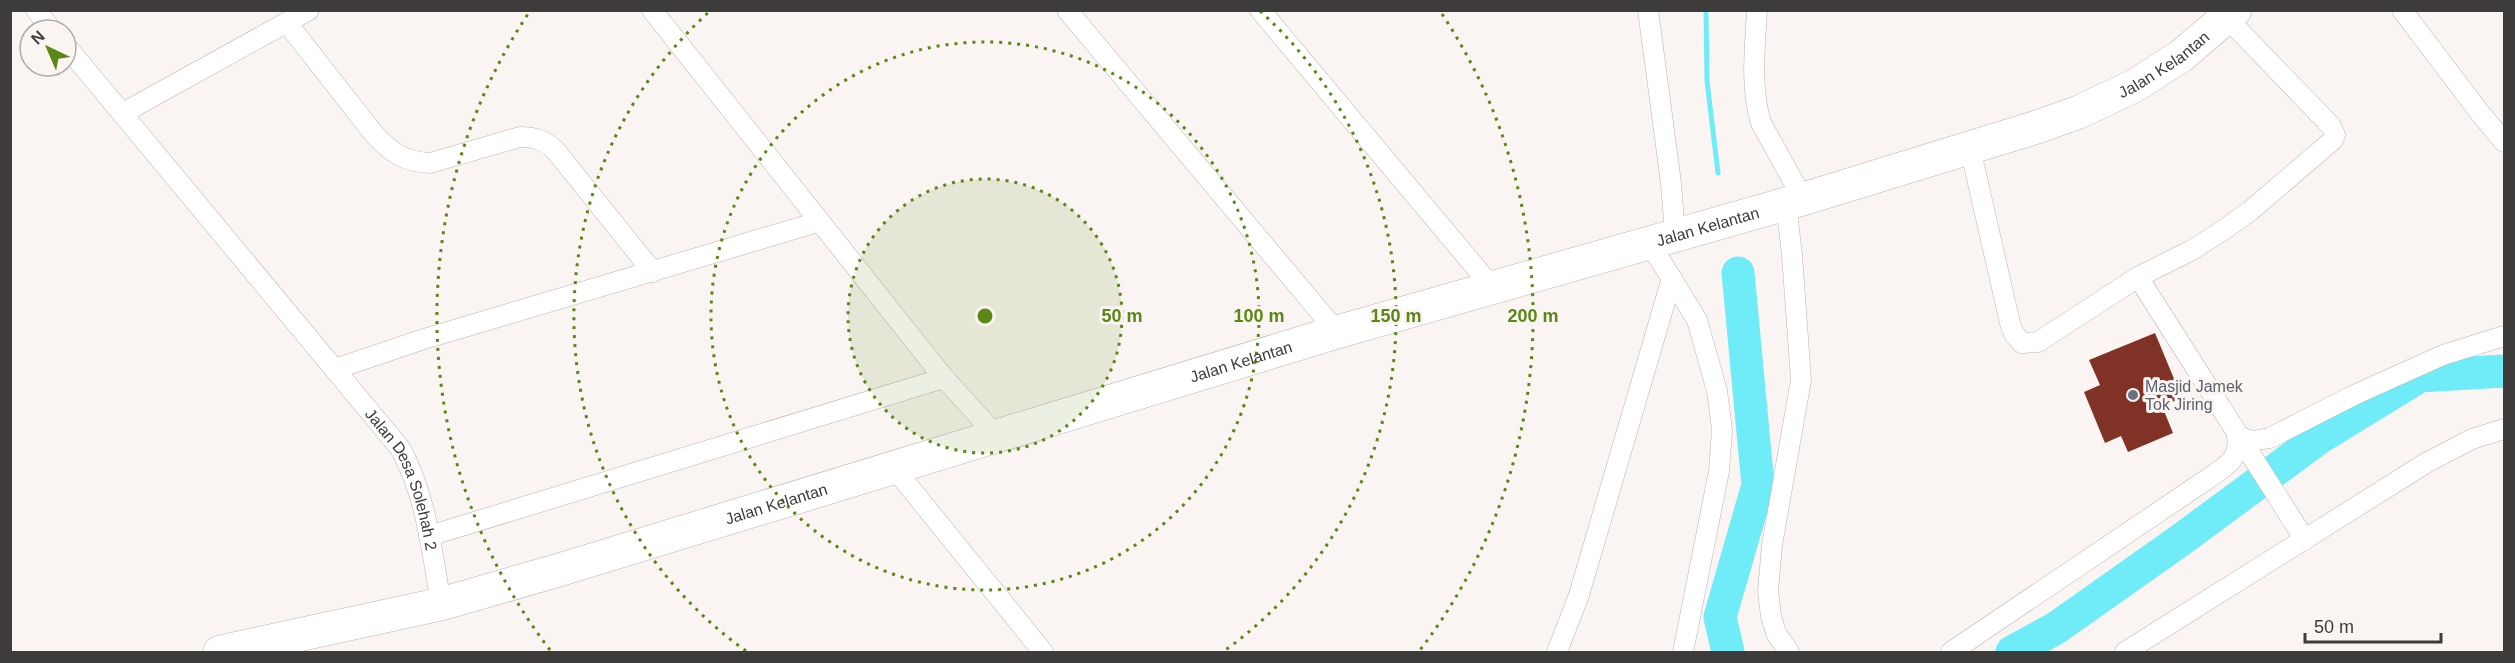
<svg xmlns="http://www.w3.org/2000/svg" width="2515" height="663" viewBox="0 0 2515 663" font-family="Arial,sans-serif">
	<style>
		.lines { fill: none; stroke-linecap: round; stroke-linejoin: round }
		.stream { stroke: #70ecf8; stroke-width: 5 }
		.river { stroke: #70ecf8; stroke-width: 33 }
		.building { fill: #803227 }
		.street-casing { stroke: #b9b4b2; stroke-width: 21 }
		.highway-casing { stroke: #b9b4b2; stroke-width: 34 }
		.street { stroke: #fff; stroke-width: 20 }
		.highway { stroke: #fff; stroke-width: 33 }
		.ring { fill: none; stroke: #5b8715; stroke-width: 3; stroke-dasharray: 3 6 }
		.worship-dot { fill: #6b7280; stroke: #faf4f2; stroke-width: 2 }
		.labels { text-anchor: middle; stroke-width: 6; stroke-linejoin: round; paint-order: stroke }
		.street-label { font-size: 16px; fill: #3e3c3b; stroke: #faf4f2 }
		.worship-label { font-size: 16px; fill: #5b616d; stroke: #faf4f2; text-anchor: start }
		.centre { fill: #5b8715; stroke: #faf4f2; stroke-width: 3 }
		.ring-label { font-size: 18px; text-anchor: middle; font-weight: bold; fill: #5b8715; stroke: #faf4f2; stroke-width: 6; stroke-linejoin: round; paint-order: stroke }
	</style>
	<rect width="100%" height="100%" fill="#faf4f2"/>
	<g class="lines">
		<polyline class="stream" points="1706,10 1707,81 1718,173"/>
		<g class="river">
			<polyline points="1728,652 1720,617 1758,485 1738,273"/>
			<polyline points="2012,652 2056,628 2182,539 2319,438 2420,376 2504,371"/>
		</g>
	</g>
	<polygon class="building" points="2155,333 2182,398 2162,406 2173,433 2128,452 2121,436 2105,443 2084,392 2100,385 2089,360"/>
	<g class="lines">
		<g class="street-casing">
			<g id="street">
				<polyline points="36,10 52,30"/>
				<polyline points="652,10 944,378 996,435"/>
				<polyline points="1067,10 1337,332"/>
				<polyline points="1260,10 1492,287"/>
				<polyline points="1648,10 1671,183 1675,235"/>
				<path d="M1757,10C1755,48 1750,86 1761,123L1803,199"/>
				<polyline points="2402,10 2480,113 2504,142"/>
				<path d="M287,23L374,134C390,152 405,162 430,163L520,137C535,137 544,140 555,150L653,272"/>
				<path id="s1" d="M66,46L400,448C426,494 432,552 441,604"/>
				<polyline points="123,113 309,10"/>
				<polyline points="1970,148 2010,323 2014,334 2022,343 2038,342 2138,277 2192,250 2222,231 2250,211 2333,140 2335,135 2331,126 2226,17"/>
				<polyline points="1786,203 1792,255 1801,380 1772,545 1768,591 1771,616 1776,633 1789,652"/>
				<polyline points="1649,242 1697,320 1717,391 1722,430 1719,471 1683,652"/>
				<polyline points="2138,277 2305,540"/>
				<polyline points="335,369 424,339 818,222"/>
				<polyline points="894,468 1043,652"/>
				<polyline points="429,536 944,378"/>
				<polyline points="1557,652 1579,595 1672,278"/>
				<path d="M1951,652L2206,480C2224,467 2241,460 2237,436L2252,441L2270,438L2352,396L2443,355L2504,336"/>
				<polyline points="2125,652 2426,463 2472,439 2504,429"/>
			</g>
		</g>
		<g class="highway-casing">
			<g id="highway">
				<path id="s2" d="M220,652L441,604L559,570L1337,332L1803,199L2037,127L2079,112L2134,86L2181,56L2235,10"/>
			</g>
		</g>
		<use href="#street" class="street"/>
		<use href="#highway" class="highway"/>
	</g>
	<circle cx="985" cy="316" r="137" fill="#5b8715" fill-opacity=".12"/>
	<g class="ring">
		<circle cx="985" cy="316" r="137"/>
		<circle cx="985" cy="316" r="274"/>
		<path d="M746 651A411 411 0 0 1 710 11M1260 11A411 411 0 0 1 1224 651"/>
		<path d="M550 650A548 548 0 0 1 528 14M1442 14A548 548 0 0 1 1420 650"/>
	</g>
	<circle class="worship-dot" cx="2133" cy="395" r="6"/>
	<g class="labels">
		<g class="street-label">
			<text dy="6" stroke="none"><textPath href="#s2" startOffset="2034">Jalan Kelantan</textPath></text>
			<text dy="6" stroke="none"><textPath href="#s2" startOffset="1548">Jalan Kelantan</textPath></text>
			<text dy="6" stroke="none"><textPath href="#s2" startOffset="1062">Jalan Kelantan</textPath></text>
			<text dy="6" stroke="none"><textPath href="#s1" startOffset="552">Jalan Desa Solehah 2</textPath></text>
			<text dy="6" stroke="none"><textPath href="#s2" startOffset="576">Jalan Kelantan</textPath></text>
		</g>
		<g class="worship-label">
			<text x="2145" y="392">Masjid Jamek<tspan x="2145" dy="18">Tok Jiring</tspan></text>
		</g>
	</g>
	<circle cx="985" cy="316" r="9" class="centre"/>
	<g class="ring-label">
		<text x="1122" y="322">50 m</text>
		<text x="1259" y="322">100 m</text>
		<text x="1396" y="322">150 m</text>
		<text x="1533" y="322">200 m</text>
	</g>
	<rect width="2515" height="663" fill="none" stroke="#3e3c3b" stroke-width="24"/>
	<g transform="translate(48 48) rotate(316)"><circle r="28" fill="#faf4f2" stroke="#afaaa9" stroke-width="1.5"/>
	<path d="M0-4.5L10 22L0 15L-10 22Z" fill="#5b8715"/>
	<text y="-9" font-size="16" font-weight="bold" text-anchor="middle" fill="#3e3c3b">N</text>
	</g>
	<path d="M2305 633v9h136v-9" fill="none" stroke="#3e3c3b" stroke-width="3"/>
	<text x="2314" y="633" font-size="18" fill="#3e3c3b" stroke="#faf4f2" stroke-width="4.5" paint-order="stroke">50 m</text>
</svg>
